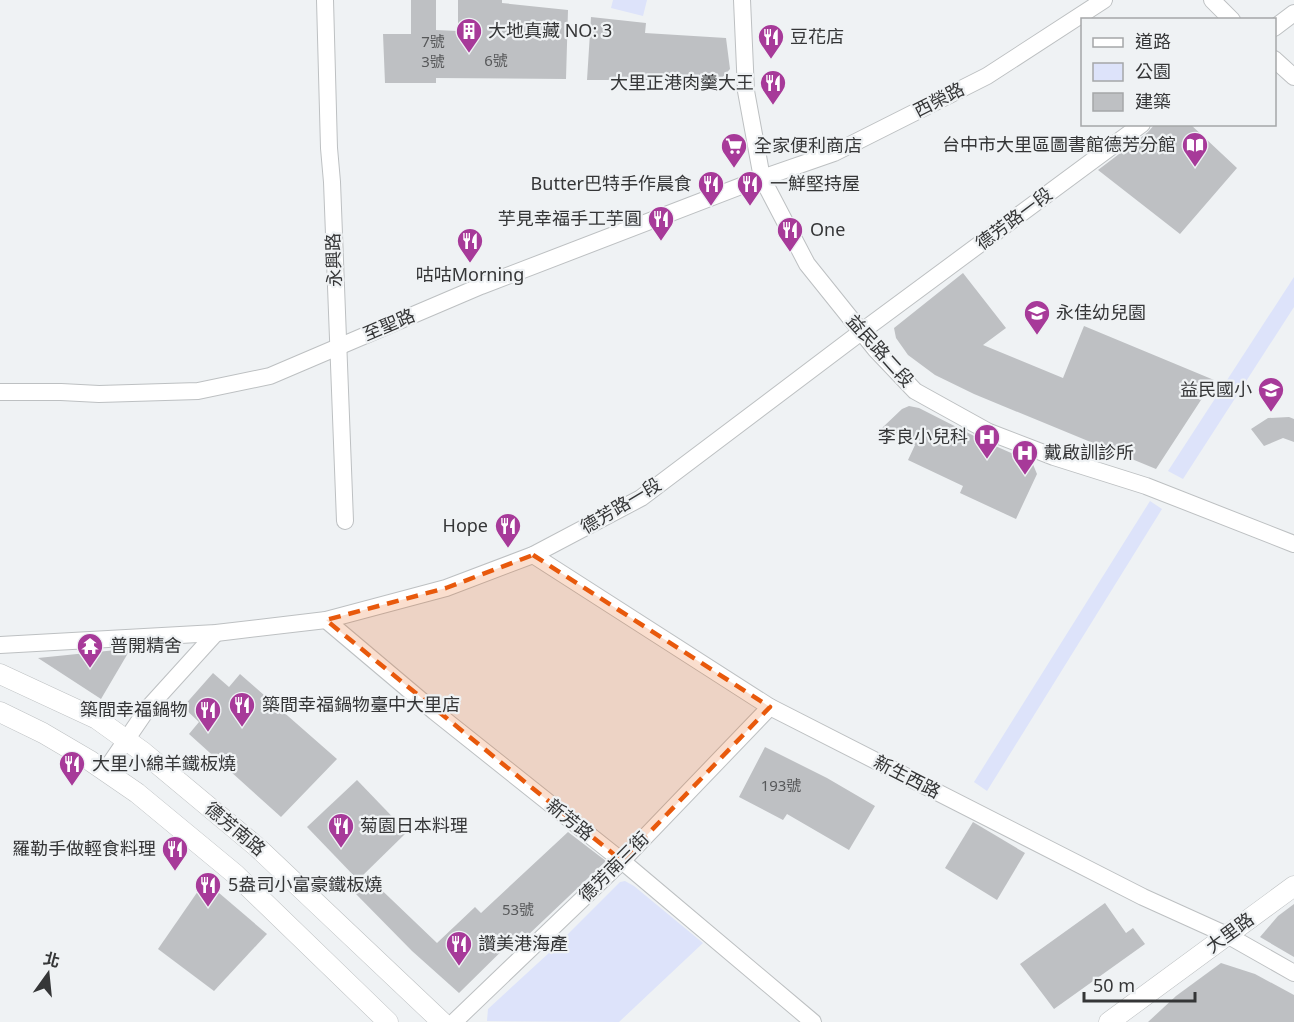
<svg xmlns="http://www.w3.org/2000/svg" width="1294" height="1022" viewBox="0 0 1294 1022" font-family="'Noto Sans','Noto Sans TC',sans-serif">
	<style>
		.green { fill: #dde3fa }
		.building { fill: #bec0c3 }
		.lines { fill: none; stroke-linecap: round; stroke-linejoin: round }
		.minor-casing { stroke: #bdc0c2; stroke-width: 18 }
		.tertiary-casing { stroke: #bdc0c2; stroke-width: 21 }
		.minor { stroke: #fff; stroke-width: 16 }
		.tertiary { stroke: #fff; stroke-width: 20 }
		.marked { fill: #e8590c; fill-opacity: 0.2; stroke: #e8590c; stroke-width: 4.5; stroke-dasharray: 12 8; stroke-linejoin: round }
		.labels { text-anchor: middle; stroke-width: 4.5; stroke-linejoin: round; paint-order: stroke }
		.number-label { font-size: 15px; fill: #57585a }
		.poi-label { font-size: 18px; fill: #353637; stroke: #eff2f4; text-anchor: start }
		.street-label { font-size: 18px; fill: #353637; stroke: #eff2f4 }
	</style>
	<rect width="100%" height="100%" fill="#eff2f4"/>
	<g class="green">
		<polygon points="613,0 647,0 643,16 611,8"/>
		<polygon points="1294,277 1294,307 1183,479 1168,471"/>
		<polygon points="1150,501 1162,509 987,791 974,782"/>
		<polygon points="625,881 634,886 703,943 619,1022 487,1021 488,1009 550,952 620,882"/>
	</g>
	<g class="building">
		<polygon points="411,0 436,0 436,30 458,31 458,0 502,0 502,3 568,10 566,79 436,78 436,83 385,83 383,34 411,34"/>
		<polygon points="591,17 646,23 645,33 726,38 730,69 721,79 714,80 587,80"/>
		<polygon points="1155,124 1190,124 1237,168 1180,234 1098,170 1148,132"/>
		<polygon points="963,273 1006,328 983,345 1017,359 1063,378 1084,326 1214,380 1156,469 974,394 935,375 908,355 896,338 894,328"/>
		<polygon points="909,406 919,408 984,441 1032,462 1037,474 1016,519 960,493 963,486 908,460 915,445 882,428 902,409"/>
		<polygon points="1289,417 1294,419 1294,442 1283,438 1264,446 1251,429 1268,418"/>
		<polygon points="131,648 101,699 38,658 126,649"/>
		<polygon points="213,673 229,687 240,674 337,759 281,817 189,734 199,722 183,707"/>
		<polygon points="765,747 827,778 875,806 849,850 787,814 783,820 739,797"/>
		<polygon points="357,780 407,832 358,880 307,827"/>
		<polygon points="973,822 1025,853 997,900 945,868"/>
		<polygon points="568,832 606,861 527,936 522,931 459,993 412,951 353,891 368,877 437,943 475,907 481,913"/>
		<polygon points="205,881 267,934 214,991 158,949"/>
		<polygon points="1105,903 1126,933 1133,928 1145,944 1054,1009 1020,964"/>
		<polygon points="1294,904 1294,957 1260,937 1278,916"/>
		<polygon points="1221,963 1255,974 1294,995 1294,1022 1148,1022 1176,996"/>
	</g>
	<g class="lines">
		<g class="minor-casing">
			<g id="minor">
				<polyline points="325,0 329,148 332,182 345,521"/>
				<polyline points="742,0 746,91 762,178 807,264 876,350 915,391 989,432 1054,457 1146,486 1294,544"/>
				<polyline points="1212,0 1232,20"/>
				<polyline points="1274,28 1294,13"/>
				<polyline points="1274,59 1294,77"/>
				<polyline points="0,392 61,392 99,394 198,391 270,376 481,286 762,178 834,153 987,76 1104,0"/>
				<polyline points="533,555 770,707 1143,897 1227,935 1294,973"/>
				<polyline points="326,620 435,712 622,861 813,1022"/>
				<polyline points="0,645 216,633 326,620 446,588 533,555 641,498 861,332 1142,124"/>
				<polyline points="105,771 148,708 216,633"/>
				<polyline points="454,1022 622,861 770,707"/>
			</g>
		</g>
		<g class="tertiary-casing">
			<g id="tertiary">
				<polyline points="0,674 97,719 143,752 257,847 442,1022"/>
				<polyline points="0,712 43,733 89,760 137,793 235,874 388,1022"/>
				<polyline points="1109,1022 1294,886"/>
			</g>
		</g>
		<use href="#minor" class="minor"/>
		<use href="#tertiary" class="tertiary"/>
	</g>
	<path class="marked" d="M533,555L770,707L622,861L326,620L446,588Z"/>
	<defs>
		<g id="building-pin" transform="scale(1.35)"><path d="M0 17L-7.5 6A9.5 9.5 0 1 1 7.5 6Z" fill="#a73a99" stroke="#eff2f4"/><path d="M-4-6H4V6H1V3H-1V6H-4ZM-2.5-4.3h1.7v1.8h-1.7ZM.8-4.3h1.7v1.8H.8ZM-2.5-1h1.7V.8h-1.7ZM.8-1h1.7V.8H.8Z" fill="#fff"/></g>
		<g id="restaurant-pin" transform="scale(1.35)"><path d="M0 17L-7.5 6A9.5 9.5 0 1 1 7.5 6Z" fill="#a73a99" stroke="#eff2f4"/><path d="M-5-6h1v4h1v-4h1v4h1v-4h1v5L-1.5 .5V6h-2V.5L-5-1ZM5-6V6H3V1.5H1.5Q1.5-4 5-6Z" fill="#fff"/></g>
		<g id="library-pin" transform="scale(1.35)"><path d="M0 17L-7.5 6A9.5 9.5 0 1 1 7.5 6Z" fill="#a73a99" stroke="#eff2f4"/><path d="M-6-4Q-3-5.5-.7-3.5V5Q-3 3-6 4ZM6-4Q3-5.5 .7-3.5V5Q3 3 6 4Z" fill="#fff"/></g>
		<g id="supermarket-pin" transform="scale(1.35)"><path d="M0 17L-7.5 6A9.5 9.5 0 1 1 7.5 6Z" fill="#a73a99" stroke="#eff2f4"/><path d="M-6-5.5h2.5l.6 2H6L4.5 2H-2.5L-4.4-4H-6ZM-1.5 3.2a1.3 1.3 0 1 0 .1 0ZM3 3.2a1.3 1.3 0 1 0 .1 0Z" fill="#fff"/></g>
		<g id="school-pin" transform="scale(1.35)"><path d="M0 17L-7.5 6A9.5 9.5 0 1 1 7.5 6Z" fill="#a73a99" stroke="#eff2f4"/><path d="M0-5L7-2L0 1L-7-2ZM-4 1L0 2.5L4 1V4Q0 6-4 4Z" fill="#fff"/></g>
		<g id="hospital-pin" transform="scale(1.35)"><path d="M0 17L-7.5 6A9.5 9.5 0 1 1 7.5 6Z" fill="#a73a99" stroke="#eff2f4"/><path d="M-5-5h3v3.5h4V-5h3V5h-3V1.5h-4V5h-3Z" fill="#fff"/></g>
		<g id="temple-pin" transform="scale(1.35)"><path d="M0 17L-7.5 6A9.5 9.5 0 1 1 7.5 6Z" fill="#a73a99" stroke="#eff2f4"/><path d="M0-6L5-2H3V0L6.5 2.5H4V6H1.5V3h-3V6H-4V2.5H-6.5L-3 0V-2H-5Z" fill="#fff"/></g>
	</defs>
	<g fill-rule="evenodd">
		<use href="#building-pin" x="469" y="31"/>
		<use href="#restaurant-pin" x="771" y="37"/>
		<use href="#restaurant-pin" x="773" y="83"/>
		<use href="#library-pin" x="1195" y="145"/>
		<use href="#supermarket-pin" x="734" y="146"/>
		<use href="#restaurant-pin" x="711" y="184"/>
		<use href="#restaurant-pin" x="750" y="184"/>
		<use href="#restaurant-pin" x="661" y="219"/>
		<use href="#restaurant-pin" x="790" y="230"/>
		<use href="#restaurant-pin" x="470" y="241"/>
		<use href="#school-pin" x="1037" y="313"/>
		<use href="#school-pin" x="1271" y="390"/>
		<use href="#hospital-pin" x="987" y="437"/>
		<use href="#hospital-pin" x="1025" y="453"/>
		<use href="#restaurant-pin" x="508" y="526"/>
		<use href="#temple-pin" x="90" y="646"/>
		<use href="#restaurant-pin" x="242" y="705"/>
		<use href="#restaurant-pin" x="208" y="710"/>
		<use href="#restaurant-pin" x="72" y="764"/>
		<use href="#restaurant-pin" x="341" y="826"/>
		<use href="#restaurant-pin" x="175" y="849"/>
		<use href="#restaurant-pin" x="208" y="885"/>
		<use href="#restaurant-pin" x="459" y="944"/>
	</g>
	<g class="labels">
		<g class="number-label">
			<text x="433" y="47">7號</text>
			<text x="496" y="66">6號</text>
			<text x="433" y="67">3號</text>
			<text x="781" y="791">193號</text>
			<text x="518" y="915">53號</text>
		</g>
		<g class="poi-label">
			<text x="488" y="37">大地真藏 NO: 3</text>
			<text x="790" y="43">豆花店</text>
			<text x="754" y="89" text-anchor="end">大里正港肉羹大王</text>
			<text x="1176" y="151" text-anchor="end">台中市大里區圖書館德芳分館</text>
			<text x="754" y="152">全家便利商店</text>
			<text x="692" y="190" text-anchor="end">Butter巴特手作晨食</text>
			<text x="770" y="190">一鮮堅持屋</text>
			<text x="642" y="225" text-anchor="end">芋見幸福手工芋圓</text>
			<text x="810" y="236">One</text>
			<text x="470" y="281" text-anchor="middle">咕咕Morning</text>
			<text x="1056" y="319">永佳幼兒園</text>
			<text x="1252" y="396" text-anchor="end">益民國小</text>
			<text x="968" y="443" text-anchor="end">李良小兒科</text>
			<text x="1044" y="459">戴啟訓診所</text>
			<text x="488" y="532" text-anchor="end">Hope</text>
			<text x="110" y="652">普開精舍</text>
			<text x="262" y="711">築間幸福鍋物臺中大里店</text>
			<text x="188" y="716" text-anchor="end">築間幸福鍋物</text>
			<text x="92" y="770">大里小綿羊鐵板燒</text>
			<text x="360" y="832">菊園日本料理</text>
			<text x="156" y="855" text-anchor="end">羅勒手做輕食料理</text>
			<text x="228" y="891">5盎司小富豪鐵板燒</text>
			<text x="478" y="950">讚美港海產</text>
		</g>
		<g class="street-label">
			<text transform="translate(939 100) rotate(-27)" y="6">西榮路</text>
			<text transform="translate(1014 219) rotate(-37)" y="6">德芳路一段</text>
			<text transform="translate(334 260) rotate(-92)" y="6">永興路</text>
			<text transform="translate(389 325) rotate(-23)" y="6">至聖路</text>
			<text transform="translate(880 351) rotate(48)" y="6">益民路二段</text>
			<text transform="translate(621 506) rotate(-31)" y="6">德芳路一段</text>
			<text transform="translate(907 777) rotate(27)" y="6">新生西路</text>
			<text transform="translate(570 820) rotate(39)" y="6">新芳路</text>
			<text transform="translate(235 829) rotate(40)" y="6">德芳南路</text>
			<text transform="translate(614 867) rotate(-45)" y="6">德芳南三街</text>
			<text transform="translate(1230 933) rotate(-36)" y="6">大里路</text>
		</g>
	</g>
	<rect x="1081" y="18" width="195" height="108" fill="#eff2f4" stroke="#a5a7a8" stroke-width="1.5"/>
	<rect x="1093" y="38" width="30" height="9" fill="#ffffff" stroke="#a5a7a8" stroke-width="1.5"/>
	<text x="1135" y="48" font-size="18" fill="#353637">道路</text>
	<rect x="1093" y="63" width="30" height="18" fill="#dde3fa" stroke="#a5a7a8" stroke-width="1.5"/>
	<text x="1135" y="78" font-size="18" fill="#353637">公園</text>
	<rect x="1093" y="93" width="30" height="18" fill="#bec0c3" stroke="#a5a7a8" stroke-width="1.5"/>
	<text x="1135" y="108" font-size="18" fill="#353637">建築</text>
	<g transform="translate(48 974) rotate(15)" stroke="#eff2f4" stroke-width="4.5" paint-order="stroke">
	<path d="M0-4.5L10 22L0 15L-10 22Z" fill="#353637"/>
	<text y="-9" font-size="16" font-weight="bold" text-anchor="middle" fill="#353637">北</text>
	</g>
	<path d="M1084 992v9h111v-9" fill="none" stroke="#353637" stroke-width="3"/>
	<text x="1093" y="992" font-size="18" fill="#353637" stroke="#eff2f4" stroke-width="4.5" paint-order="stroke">50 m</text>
</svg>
